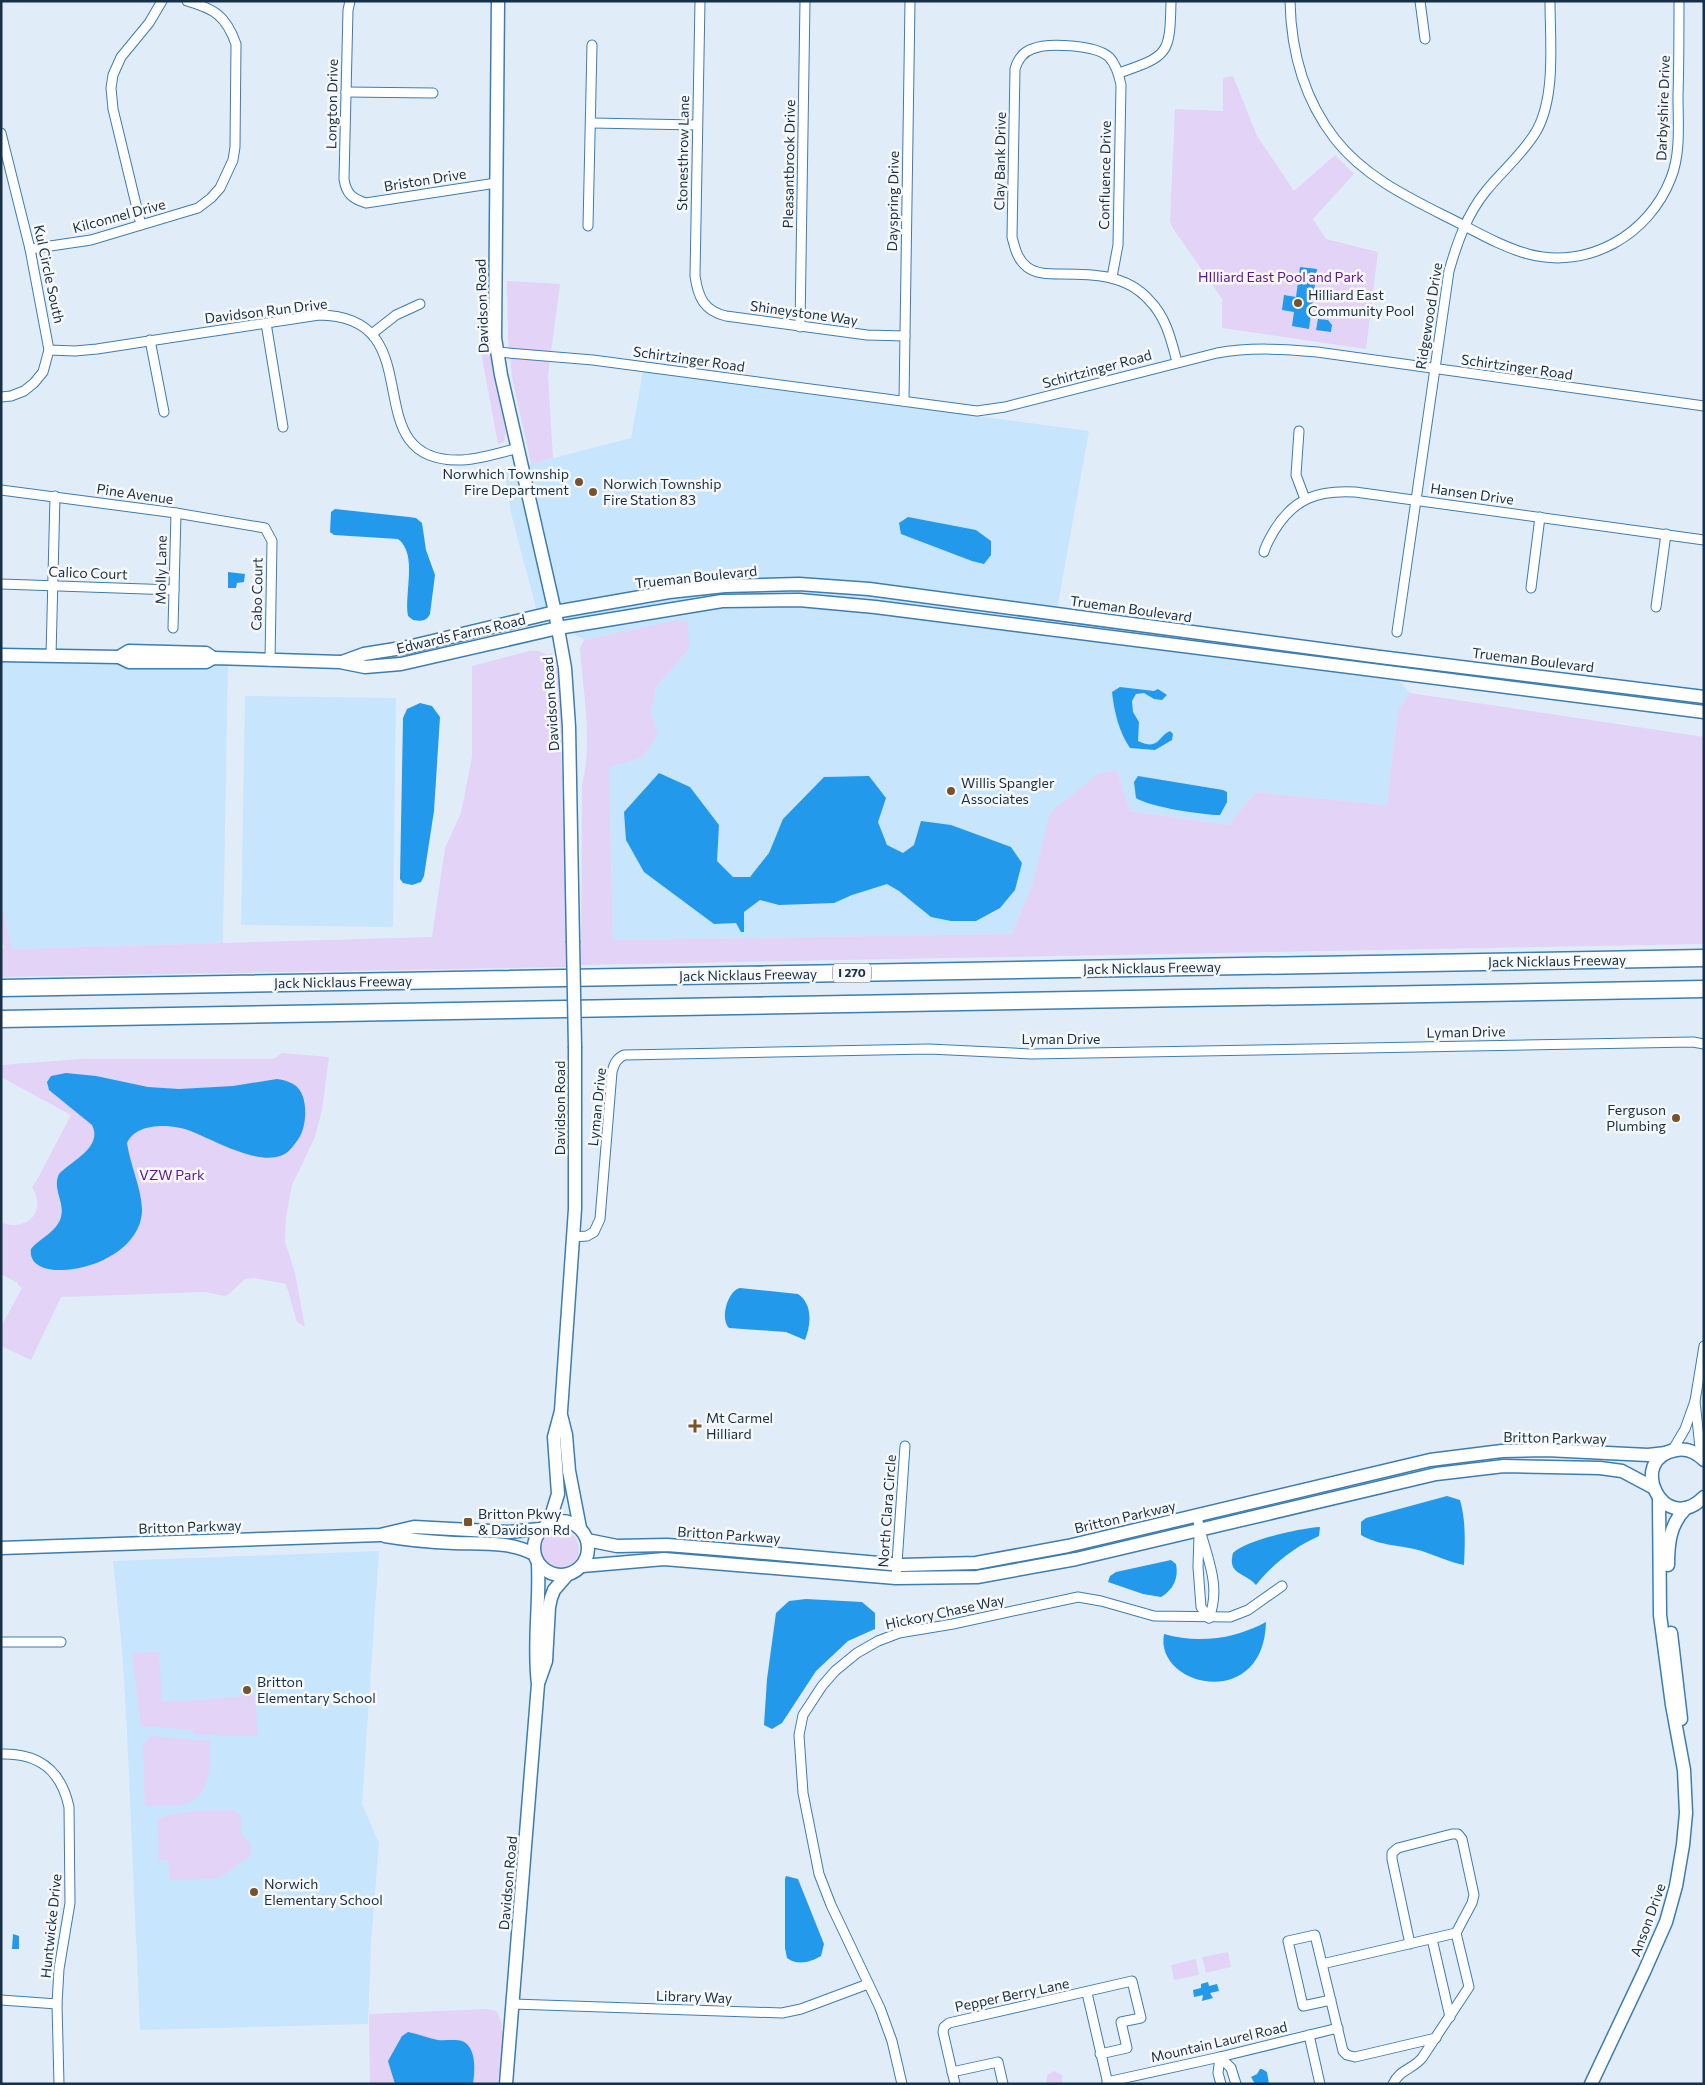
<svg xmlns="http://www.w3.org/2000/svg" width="1705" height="2085" viewBox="0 0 1705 2085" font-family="Commissioner,sans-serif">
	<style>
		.built { fill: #c8e5fe }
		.green { fill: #e3d3f6 }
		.water { fill: #2399ec }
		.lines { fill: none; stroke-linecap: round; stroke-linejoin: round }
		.street-casing { stroke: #3c7db2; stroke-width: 11 }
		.secondary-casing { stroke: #3c7db2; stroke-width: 15 }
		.highway-casing { stroke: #3c7db2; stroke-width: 19 }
		.street { stroke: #fff; stroke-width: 9 }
		.secondary { stroke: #fff; stroke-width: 12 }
		.highway { stroke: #fff; stroke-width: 16 }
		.secondary-bridge-casing { stroke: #3c7db2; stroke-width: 15; stroke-linecap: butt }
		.secondary-bridge { stroke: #fff; stroke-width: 12 }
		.poi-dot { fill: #77532d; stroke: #f8f8f8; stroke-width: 2 }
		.labels { text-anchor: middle; stroke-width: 5; stroke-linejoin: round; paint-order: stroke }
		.shield { fill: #f8f8f8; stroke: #596c7c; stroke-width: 1 }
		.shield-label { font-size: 12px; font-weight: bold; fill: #153047 }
		.street-label { font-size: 14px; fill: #153047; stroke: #f8f8f8 }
		.park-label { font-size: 14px; fill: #611795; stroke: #f8f8f8 }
		.poi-label { font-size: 14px; fill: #153047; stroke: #f8f8f8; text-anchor: start }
	</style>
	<rect width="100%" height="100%" fill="#e0edf9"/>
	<g class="built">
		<polygon points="643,371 1089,431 1055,621 1387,668 1410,693 1398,710 1387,805 1256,792 1228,825 1130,811 1117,770 1033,883 1012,934 613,940 609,766 643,757 658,734 651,713 656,687 689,649 677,621 584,640 537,612 511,513 504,471 631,438"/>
		<polygon points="1,661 228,665 223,943 12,949 1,901"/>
		<polygon points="245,696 396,698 393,927 241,925"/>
		<polygon points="379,1551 362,1804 379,1843 371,1942 368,2024 140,2030 127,1732 122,1648 113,1561"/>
	</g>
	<g class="green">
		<polygon points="1233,76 1257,136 1294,191 1335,155 1354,174 1313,219 1326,239 1378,252 1366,349 1222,328 1222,299 1172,227 1170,221 1175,109 1223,111 1223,78"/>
		<polygon points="480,279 487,279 488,331 492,368 506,432 504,442 498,444 479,341"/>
		<polygon points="507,281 560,284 548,375 553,458 531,464 512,377 508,338"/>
		<path d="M677,620L688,622L689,649L656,687L651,713L658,734L643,757L609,767L613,940L1012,934L1033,883L1050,813L1098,774L1117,770L1130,811L1228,825L1256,792L1387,805L1398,710L1410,693L1704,737V944L581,965L582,785C593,741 583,693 580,648L584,640Z"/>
		<path d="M529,651H538L548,655L551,653C565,676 561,723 561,750C564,823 566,895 566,967L1,977V949L4,948L1,937V901L12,949L432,937L445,848L461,813L472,757V666Z"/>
		<path d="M282,1053L329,1057L322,1110L315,1137L292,1185L286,1217L285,1242L295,1273L305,1327L297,1322L286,1284L254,1278L245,1279L228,1295L224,1296L205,1292L61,1297L31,1360L1,1346V1327L22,1288L18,1285V1283L1,1274V1226L3,1223C28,1232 47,1210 32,1187L37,1180L71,1115L1,1077V1065L82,1059H274Z"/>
		<circle cx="560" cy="1549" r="19"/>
		<polygon points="159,1652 162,1701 189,1701 255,1695 258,1736 195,1735 192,1730 141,1726 132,1653"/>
		<path d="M151,1736L210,1741C211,1762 211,1798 184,1804C172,1807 158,1805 145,1806L143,1744Z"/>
		<path d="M232,1810L241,1816V1834L252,1846L250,1856L222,1876L214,1879L170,1880L168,1860L159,1861L158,1820C175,1809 211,1811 232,1810Z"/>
		<polygon points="1228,1952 1231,1967 1206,1973 1202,1957"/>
		<polygon points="1196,1959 1199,1975 1174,1980 1171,1965"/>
		<path d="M487,2009L496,2011C509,2028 500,2063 498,2084H370L369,2014Z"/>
		<polygon points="1054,2071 1062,2075 1062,2084 1046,2084 1047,2075"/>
	</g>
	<g class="water">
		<polygon points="1300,267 1317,269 1309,329 1292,326 1294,312 1282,310 1284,295 1296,297"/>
		<polygon points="1318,319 1328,320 1332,325 1331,332 1316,330"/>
		<path d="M335,509L409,517L416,518L422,523L426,550L435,575L430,614C426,622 421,621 413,620L408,616C404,593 418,554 398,539L334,535L330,532L331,512Z"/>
		<polygon points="908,517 976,530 991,541 991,555 984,564 972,561 901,534 899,523"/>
		<polygon points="228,572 245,574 244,582 237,583 236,588 228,588"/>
		<path d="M1120,687L1154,691L1158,689L1167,695L1162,700L1154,699L1144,693L1136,694L1132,701L1133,712L1139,722L1138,741C1159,751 1157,737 1170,731L1173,734L1172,740L1155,750L1130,748C1119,732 1114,711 1112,692Z"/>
		<polygon points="420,703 432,706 440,717 434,811 424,876 421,882 412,885 403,883 400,879 403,718 407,709"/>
		<polygon points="659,773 690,787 719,825 717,861 733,877 750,877 769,853 783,819 824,777 869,776 886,798 878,822 887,845 903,853 914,845 921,821 951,825 1011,847 1022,863 1015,890 1000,908 976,921 951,921 931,917 899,891 887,884 852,895 834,903 779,905 760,900 744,912 744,932 741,932 736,923 714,924 644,872 626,840 624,812"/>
		<path d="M1138,776L1223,790L1227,792V802L1220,815C1202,815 1150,807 1136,798L1134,782Z"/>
		<path d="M66,1073L96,1076L148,1087L179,1089L233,1086L277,1079C289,1081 299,1084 303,1097C307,1109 306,1130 297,1141C293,1146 288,1154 280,1156C256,1164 215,1141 193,1132C175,1124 137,1121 127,1143C130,1164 142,1190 142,1210C141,1270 25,1289 31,1249C40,1238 57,1232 61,1217C65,1202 52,1189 59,1174C73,1160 103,1147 92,1125L49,1090L47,1082L51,1076Z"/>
		<path d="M740,1288L798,1294C813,1304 811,1325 805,1340L786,1332L729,1328C720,1320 727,1291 740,1288Z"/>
		<path d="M1447,1496L1460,1500C1466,1520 1465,1544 1464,1565C1449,1562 1437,1556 1422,1551C1402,1545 1379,1546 1361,1535V1522L1366,1518Z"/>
		<path d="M1320,1527L1319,1536C1293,1548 1274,1563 1256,1585C1245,1572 1227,1575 1233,1553C1247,1540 1300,1528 1320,1527Z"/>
		<path d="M1171,1560L1176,1564C1179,1578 1173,1590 1161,1597L1143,1594L1108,1582L1110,1576L1116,1572Z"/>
		<polygon points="806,1599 862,1602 875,1613 875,1629 848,1641 816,1671 782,1723 772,1729 764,1725 767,1679 776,1613 789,1601"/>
		<path d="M1266,1622C1264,1712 1154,1687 1164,1634C1198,1644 1235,1639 1266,1622Z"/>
		<path d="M786,1876L798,1879L824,1944L821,1956C811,1962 797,1966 787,1958L785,1948V1879Z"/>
		<polygon points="13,1934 19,1936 19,1949 12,1949"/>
		<polygon points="1208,1982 1209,1986 1217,1984 1219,1991 1210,1993 1213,1998 1202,2001 1203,1995 1194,1997 1193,1990 1201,1988 1201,1984"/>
		<path d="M408,2032C418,2034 428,2038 438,2040C445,2041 455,2039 462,2041C477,2047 475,2072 473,2084H395L388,2061L402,2036Z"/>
		<polygon points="1260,2069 1262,2069 1267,2072 1269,2084 1255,2084 1251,2077 1257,2074"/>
	</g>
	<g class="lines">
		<g class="street-casing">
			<g id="street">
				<path d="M350,1L348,10L344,179C346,194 353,199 366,203L496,183"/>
				<path d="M700,1L695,276C698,297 704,311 726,316L867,335L905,336"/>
				<path d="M1290,1C1291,51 1304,99 1335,139C1363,175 1405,196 1445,216C1472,229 1499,246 1528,254C1588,270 1649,235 1671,178C1681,153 1678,123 1678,96C1679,64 1679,33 1679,1"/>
				<polyline points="1420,1 1425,39"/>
				<path d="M1119,73C1169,56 1170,54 1171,1"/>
				<polyline points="346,92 433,93"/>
				<polyline points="592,123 697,125"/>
				<polyline points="1,133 30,249 49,350 43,372 34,383 24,391 11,396 1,397"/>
				<polyline points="141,225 113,109 111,88 113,75 121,57 149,23 162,1"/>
				<polyline points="588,226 592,45"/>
				<path d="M30,249L91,240L198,208L211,198L220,188L233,160L235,147L236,44C226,16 215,9 187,1"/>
				<path d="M1112,277L1118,245L1121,85C1119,75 1116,64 1109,57C1096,45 1048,42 1032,49C1023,52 1018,59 1015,69L1012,237C1015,248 1017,259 1027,267C1036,274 1049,274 1060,274C1092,274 1126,274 1149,300C1166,317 1171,339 1177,362"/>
				<polyline points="266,323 283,427"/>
				<polyline points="800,327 805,1"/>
				<polyline points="373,333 396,315 420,304"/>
				<polyline points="150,340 164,412"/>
				<path d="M49,350L75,351L97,349L319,315C437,316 350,464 462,460C480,459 500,453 518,448"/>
				<path d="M497,352L593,360L977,411L1005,407L1217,353C1250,347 1284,349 1317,352L1704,406"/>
				<polyline points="904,401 910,1"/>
				<polyline points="1299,431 1296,475 1305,499"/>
				<polyline points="1,490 176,513 265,528 272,541 270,661"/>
				<path d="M1264,552C1266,544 1270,538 1274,531C1294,498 1318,490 1355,492L1704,540"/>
				<polyline points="1,584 174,590"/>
				<polyline points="1531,588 1540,517"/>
				<polyline points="1656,607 1666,534"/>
				<polyline points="173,628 176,513"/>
				<path d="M1397,632L1449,271C1457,243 1467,214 1486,191C1502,171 1524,153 1537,130C1556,95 1550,40 1550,1"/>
				<polyline points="51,656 55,496"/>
				<path d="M573,1237L587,1236L594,1232L600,1219L612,1072C614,1064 616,1059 624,1055L929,1049L1031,1054L1693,1042L1704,1044"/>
				<polyline points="1695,1401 1701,1457"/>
				<polyline points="1672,1451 1685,1429 1695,1401 1704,1346"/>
				<path d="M1197,1516C1203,1551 1223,1582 1209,1618"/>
				<polyline points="1199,1535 1198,1567 1201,1607 1209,1618"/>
				<polyline points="896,1578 905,1446"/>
				<polyline points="1,1642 61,1642"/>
				<path d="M1,1754C39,1753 61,1770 69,1807L70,1903L59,1969L57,2004L59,2084"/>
				<polyline points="1432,1939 1450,2017"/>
				<polyline points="1322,1964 1456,1933 1472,1903 1474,1895 1462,1839 1458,1834 1452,1834 1398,1848 1392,1853 1392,1859 1410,1944"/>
				<polyline points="1087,1993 1108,2084"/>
				<polyline points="1,2000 57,2004"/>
				<polyline points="1331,2000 1303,2006 1288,1941 1315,1935 1343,2051 1347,2055 1355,2057 1436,2038"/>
				<polyline points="513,2004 782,2013 801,2009 868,1984"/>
				<polyline points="1309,2035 1320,2084"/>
				<polyline points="952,2072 998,2062 1003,2084"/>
				<polyline points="1107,2082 1220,2057 1338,2028"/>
				<polyline points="902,2084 892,2041 880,2008 831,1905 819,1874 803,1793 799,1735 803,1715 822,1686 835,1671 857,1653 878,1641 899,1633 953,1624 1078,1597 1101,1601 1154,1616 1230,1617 1248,1610 1282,1586"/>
				<polyline points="955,2084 943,2032 944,2027 949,2023 1132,1981 1141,2018 1121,2022 1127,2048 1100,2054"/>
				<polyline points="1221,2084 1218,2073 1220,2057 1231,2068 1236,2084"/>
				<path d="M1393,2084C1399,2070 1413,2069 1422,2058L1469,1987L1456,1933"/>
			</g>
		</g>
		<g class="secondary-casing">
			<g id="secondary">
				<polyline points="498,1 495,338 501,375 555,612 565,668 569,727 573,941"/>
				<polyline points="1,655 119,657 129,662 206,662 213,658 340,662 365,667 401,664 558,628 722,601 799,600 875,607 1704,712"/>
				<polyline points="119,657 129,651 206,653 213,658"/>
				<polyline points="342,662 364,654 408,647 555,612 669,592 725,586 799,584 869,589 1380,657 1704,697"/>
				<polyline points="561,1415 566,1435 569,1471 580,1528"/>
				<path d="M1704,1460C1696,1452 1687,1448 1676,1450C1626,1458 1663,1538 1704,1497"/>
				<circle cx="561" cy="1548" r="27"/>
				<polyline points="549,1523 558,1494 554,1437 561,1411 575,1209 575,1048"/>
				<path d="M385,1536C408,1540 431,1542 454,1543C481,1544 509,1541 534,1554"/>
				<polyline points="587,1540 617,1546 667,1545 718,1549 902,1565 976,1563 1068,1546 1430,1460 1502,1451 1546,1450 1648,1455 1666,1453"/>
				<polyline points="1,1548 380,1535 414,1527 508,1532 540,1529"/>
				<path d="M1668,1565C1668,1543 1670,1524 1686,1508"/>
				<polyline points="582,1566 664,1559 896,1578 977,1577 1076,1559 1436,1474 1504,1466 1600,1468 1622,1471 1652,1487"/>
				<polyline points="1671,1633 1681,1719"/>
				<polyline points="539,1681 546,1661 549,1607 551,1598 554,1590 567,1575"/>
				<path d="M506,2084L538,1684C533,1644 540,1604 538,1564"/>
				<polyline points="1591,2084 1644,1972 1666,1922 1676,1886 1683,1845 1686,1813 1684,1770 1672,1705 1660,1615 1659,1499"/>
			</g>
		</g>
		<g class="highway-casing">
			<g id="highway">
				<polyline points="1,988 1704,958"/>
				<polyline points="1,1019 1704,989"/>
			</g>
		</g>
		<use href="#street" class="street"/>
		<use href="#secondary" class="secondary"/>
		<use href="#highway" class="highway"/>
		<g class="secondary-bridge-casing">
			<polyline id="secondary-bridge" points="573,941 575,1048"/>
		</g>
		<use href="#secondary-bridge" class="secondary-bridge"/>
	</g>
	<g class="poi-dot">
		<circle cx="1298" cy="303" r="5"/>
		<circle cx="579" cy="482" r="5"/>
		<circle cx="593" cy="492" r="5"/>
		<circle cx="951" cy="791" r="5"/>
		<circle cx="1676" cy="1118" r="5"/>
		<path d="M692.5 1418.5h5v5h5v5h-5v5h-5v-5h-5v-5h5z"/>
		<rect x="463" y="1517" width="10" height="10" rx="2.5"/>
		<circle cx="247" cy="1690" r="5"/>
		<circle cx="254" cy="1892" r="5"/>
	</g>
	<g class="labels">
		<rect class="shield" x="833" y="963.5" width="38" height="19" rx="4"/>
		<g class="shield-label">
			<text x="852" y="977">I 270</text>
		</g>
		<g class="street-label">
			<text transform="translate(332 104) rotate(-89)" y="5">Longton Drive</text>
			<text transform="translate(1663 108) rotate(-88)" y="5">Darbyshire Drive</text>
			<text transform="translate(683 153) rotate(-89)" y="5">Stonesthrow Lane</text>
			<text transform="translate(1000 161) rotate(-89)" y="5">Clay Bank Drive</text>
			<text transform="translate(789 164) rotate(-89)" y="5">Pleasantbrook Drive</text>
			<text transform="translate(1105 175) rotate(-89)" y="5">Confluence Drive</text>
			<text transform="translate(425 180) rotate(-9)" y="5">Briston Drive</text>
			<text transform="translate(893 201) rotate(-89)" y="5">Dayspring Drive</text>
			<text transform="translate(119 216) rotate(-15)" y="5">Kilconnel Drive</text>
			<text transform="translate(49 274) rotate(78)" y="5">Kul Circle South</text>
			<text transform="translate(482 306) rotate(-92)" y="5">Davidson Road</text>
			<text transform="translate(266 311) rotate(-7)" y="5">Davidson Run Drive</text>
			<text transform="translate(804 313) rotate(8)" y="5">Shineystone Way</text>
			<text transform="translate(1429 316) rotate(-81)" y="5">Ridgewood Drive</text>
			<text transform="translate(689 359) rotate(8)" y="5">Schirtzinger Road</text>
			<text transform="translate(1517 367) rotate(8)" y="5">Schirtzinger Road</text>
			<text transform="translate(1097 369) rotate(-15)" y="5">Schirtzinger Road</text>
			<text transform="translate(135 494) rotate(8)" y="5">Pine Avenue</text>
			<text transform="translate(1472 494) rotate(8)" y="5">Hansen Drive</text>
			<text transform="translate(161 570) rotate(-89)" y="5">Molly Lane</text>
			<text transform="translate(88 573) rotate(2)" y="5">Calico Court</text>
			<text transform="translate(696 577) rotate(-6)" y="5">Trueman Boulevard</text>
			<text transform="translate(257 594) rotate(-89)" y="5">Cabo Court</text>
			<text transform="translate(1131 609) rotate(8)" y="5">Trueman Boulevard</text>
			<text transform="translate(461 634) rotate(-13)" y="5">Edwards Farms Road</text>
			<text transform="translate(1533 660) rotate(7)" y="5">Trueman Boulevard</text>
			<text transform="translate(551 704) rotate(-94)" y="5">Davidson Road</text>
			<text transform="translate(1557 961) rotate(-1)" y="5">Jack Nicklaus Freeway</text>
			<text transform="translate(1152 968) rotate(-1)" y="5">Jack Nicklaus Freeway</text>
			<text transform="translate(748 975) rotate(-1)" y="5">Jack Nicklaus Freeway</text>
			<text transform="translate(343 982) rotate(-1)" y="5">Jack Nicklaus Freeway</text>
			<text transform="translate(1466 1032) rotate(-1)" y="5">Lyman Drive</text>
			<text x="1061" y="1044">Lyman Drive</text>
			<text transform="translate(597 1107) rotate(-84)" y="5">Lyman Drive</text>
			<text transform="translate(560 1108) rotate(-90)" y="5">Davidson Road</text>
			<text transform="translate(1555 1438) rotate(1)" y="5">Britton Parkway</text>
			<text transform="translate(887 1511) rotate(-86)" y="5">North Clara Circle</text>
			<text transform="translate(1125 1517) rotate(-13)" y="5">Britton Parkway</text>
			<text transform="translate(190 1527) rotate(-2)" y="5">Britton Parkway</text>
			<text transform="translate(729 1535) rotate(4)" y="5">Britton Parkway</text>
			<text transform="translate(945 1612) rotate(-12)" y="5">Hickory Chase Way</text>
			<text transform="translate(508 1883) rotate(-85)" y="5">Davidson Road</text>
			<text transform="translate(1648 1920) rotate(-70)" y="5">Anson Drive</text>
			<text transform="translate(51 1926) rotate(-84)" y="5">Huntwicke Drive</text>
			<text transform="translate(1012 1995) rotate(-12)" y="5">Pepper Berry Lane</text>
			<text transform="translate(694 1997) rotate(2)" y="5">Library Way</text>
			<text transform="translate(1219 2042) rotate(-13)" y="5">Mountain Laurel Road</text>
		</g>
		<g class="park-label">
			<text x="1281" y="282">HIlliard East Pool and Park</text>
			<text x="172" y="1180">VZW Park</text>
		</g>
		<g class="poi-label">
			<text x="1308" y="300">Hilliard East<tspan x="1308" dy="16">Community Pool</tspan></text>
			<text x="569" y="479" text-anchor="end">Norwhich Township<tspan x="569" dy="16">Fire Department</tspan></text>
			<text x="603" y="489">Norwich Township<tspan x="603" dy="16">Fire Station 83</tspan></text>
			<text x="961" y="788">Willis Spangler<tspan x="961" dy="16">Associates</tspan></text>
			<text x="1666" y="1115" text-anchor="end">Ferguson<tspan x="1666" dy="16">Plumbing</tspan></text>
			<text x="706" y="1423">Mt Carmel<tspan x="706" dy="16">Hilliard</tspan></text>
			<text x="478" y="1519">Britton Pkwy<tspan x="478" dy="16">&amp; Davidson Rd</tspan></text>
			<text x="257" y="1687">Britton<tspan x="257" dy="16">Elementary School</tspan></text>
			<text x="264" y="1889">Norwich<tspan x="264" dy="16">Elementary School</tspan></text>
		</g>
	</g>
	<rect width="1705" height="2085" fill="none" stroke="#153047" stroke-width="5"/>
</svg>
